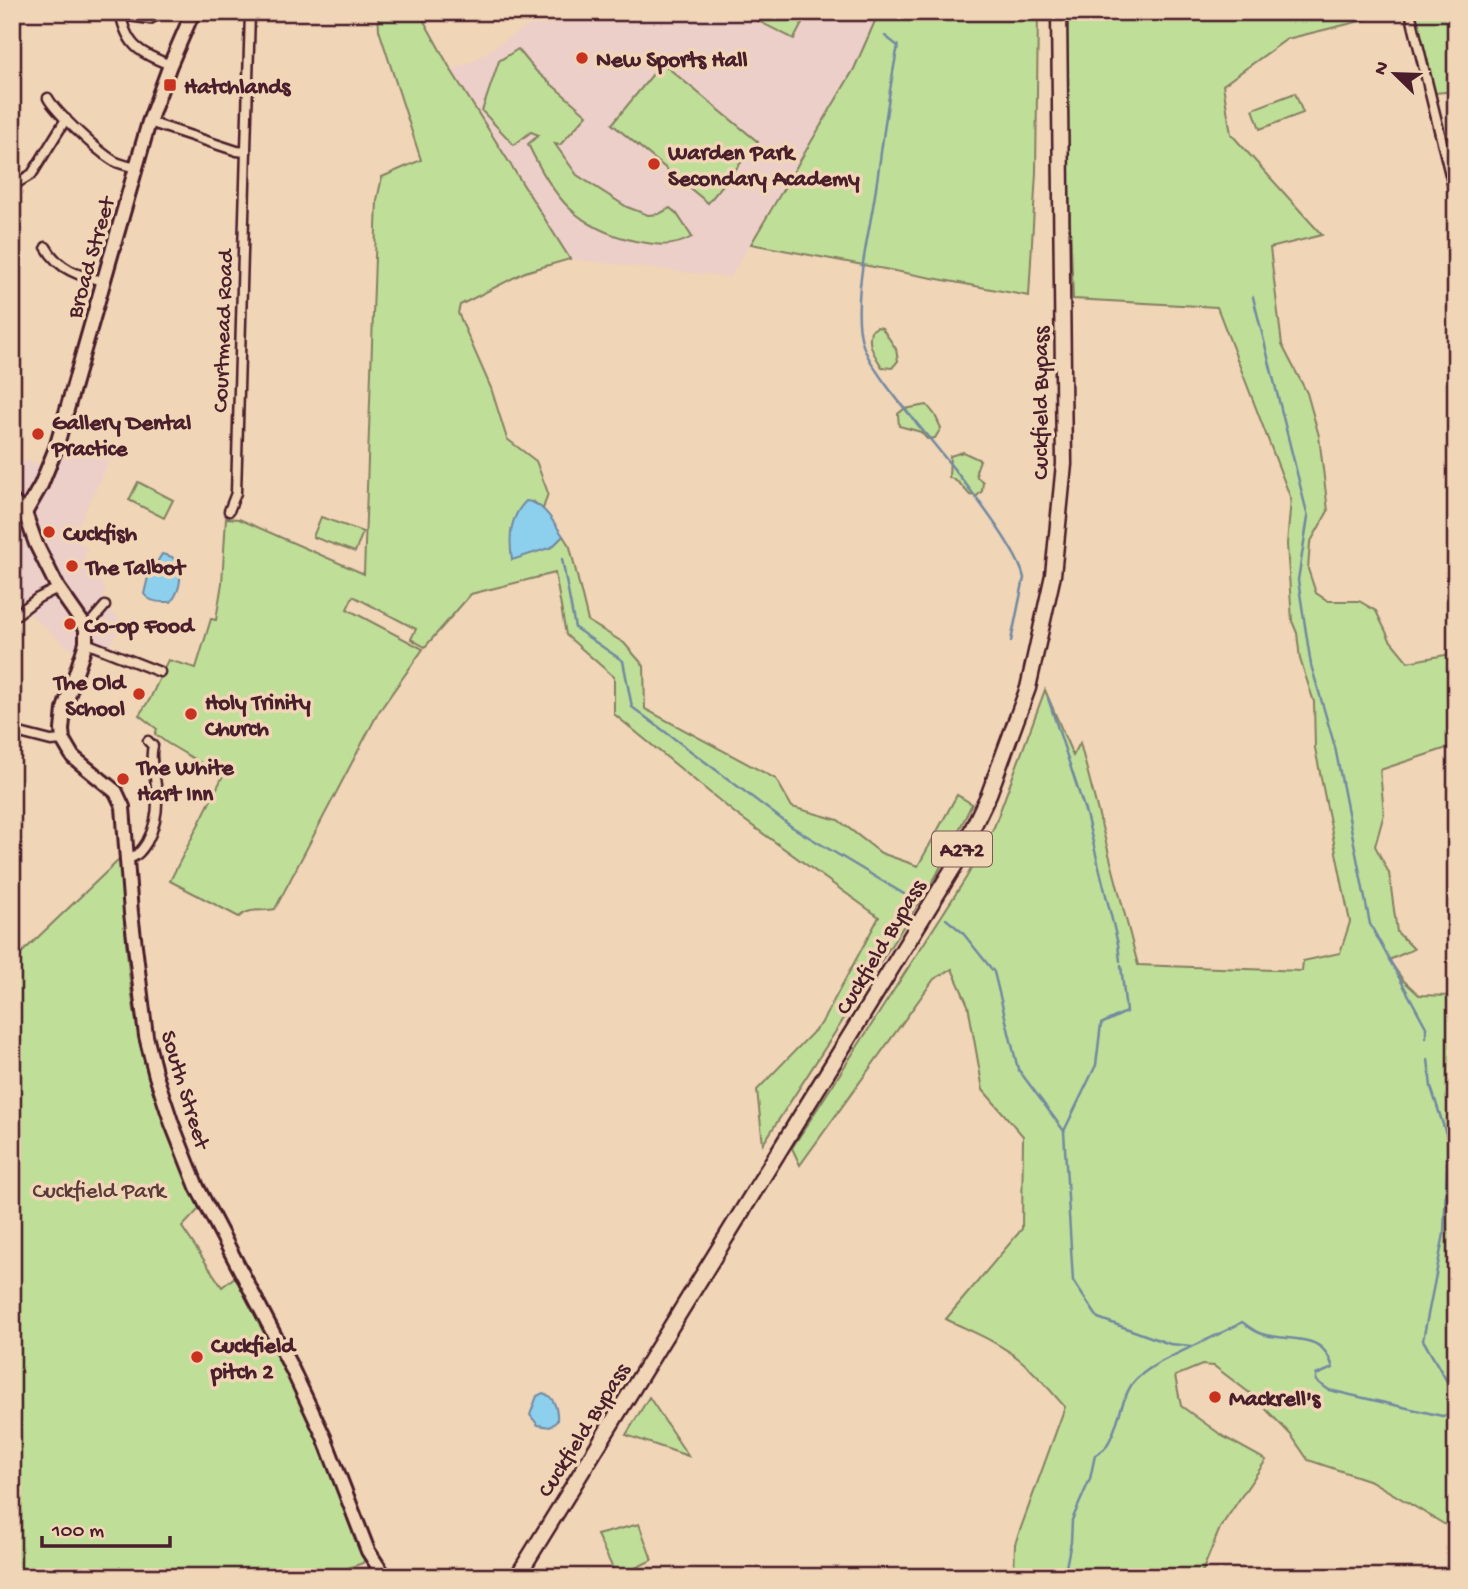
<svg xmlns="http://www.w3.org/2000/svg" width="1468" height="1589" viewBox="0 0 1468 1589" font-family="'Gochi Hand',sans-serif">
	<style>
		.built { fill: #eccfc8 }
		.green { fill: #bfdf98; stroke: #847f62; stroke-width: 2 }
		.water { fill: #8dd0ee; stroke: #7289a0; stroke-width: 2 }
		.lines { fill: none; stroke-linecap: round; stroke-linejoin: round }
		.stream { stroke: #7289a0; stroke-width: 2.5 }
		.street-casing { stroke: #4a1f2b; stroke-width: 13 }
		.secondary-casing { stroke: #4a1f2b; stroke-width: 18 }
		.highway-casing { stroke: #4a1f2b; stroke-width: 19 }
		.street { stroke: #f0d5b7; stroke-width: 8 }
		.secondary { stroke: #f0d5b7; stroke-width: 12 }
		.highway { stroke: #f0d5b7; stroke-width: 14 }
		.poi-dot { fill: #c8321e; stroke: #f0d5b7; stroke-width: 2.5 }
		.labels { text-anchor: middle; stroke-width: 7; stroke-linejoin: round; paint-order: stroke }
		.shield { fill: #f0d5b7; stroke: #7c5655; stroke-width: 2 }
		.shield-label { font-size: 21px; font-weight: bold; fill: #4a1f2b }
		.poi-label { font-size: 23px; font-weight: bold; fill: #4a1f2b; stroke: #f0d5b7; text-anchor: start }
		.street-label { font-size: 23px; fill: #4a1f2b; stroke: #f0d5b7 }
		.park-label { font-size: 23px; fill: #5c3c3b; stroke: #f0d5b7 }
	</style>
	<rect width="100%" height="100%" fill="#f0d5b7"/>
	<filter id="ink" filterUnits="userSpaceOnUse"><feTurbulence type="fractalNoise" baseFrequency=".0143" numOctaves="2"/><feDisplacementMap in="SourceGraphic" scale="14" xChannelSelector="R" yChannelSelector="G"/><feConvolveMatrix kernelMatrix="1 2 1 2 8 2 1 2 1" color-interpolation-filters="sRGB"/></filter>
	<g filter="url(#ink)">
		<g class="built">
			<polygon points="549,12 879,12 854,69 730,277 570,259 451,70 470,63"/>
			<polygon points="58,441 109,461 76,529 79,542 88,549 83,556 106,590 103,599 105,606 119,619 118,632 106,649 89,654 69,648 23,608 12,586 12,580 20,576 12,563 12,464 21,469 25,460 49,469"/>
		</g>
		<g class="green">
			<path d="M378,12H419L451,70L570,259L525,272L460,305L458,313L491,388L507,439L536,461L548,493L543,509L535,503L552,547L563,536L570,547L588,621L624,643L644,666L645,709L776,779L792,807L838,820L881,853L918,866L957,795L972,804L936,876L763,1144L757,1090L821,1024L879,917L736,814L614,714V677L566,635L555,573L471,594L425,647L411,639L416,629L353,596L347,609L423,649L378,713L275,909C262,912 250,907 239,917L170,881L223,776L167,743L155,734L157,729L139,715L150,699L168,660L196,668L211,619L216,620L222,583L226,518L239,519L364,574L377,200L382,177L421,160L379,30Z"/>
			<polygon points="740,12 808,12 794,39"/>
			<polygon points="879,12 1038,12 1036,172 1029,296 751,244 854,69"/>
			<path d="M1067,12H1400L1401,15L1381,16L1287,39L1223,85L1231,134L1322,235L1270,248L1282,345L1307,393L1319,436L1328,511L1310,543L1308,569L1316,593L1328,601H1359L1376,611L1390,640L1408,662L1456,653V745L1380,770L1384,814L1375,846L1389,873L1397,932L1414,949L1389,960L1403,980L1419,995L1451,996L1456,1010V1531L1371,1481L1308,1460L1291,1435L1251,1394L1214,1366L1202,1365L1175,1376L1181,1406L1224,1437L1266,1460L1220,1528L1200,1577H1014L1015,1544L1065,1407C1050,1390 1036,1373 1019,1359C997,1341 970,1331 946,1319L1022,1229L1023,1136L983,1090L968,1005L952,969L934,979L800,1165L792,1148L966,878L994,827L1045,690L1073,756L1080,743L1138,965L1302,971L1303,961L1340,953L1350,922L1315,748L1314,702L1300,659L1297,633L1292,621L1287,544L1291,499L1217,307L1073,299L1068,169Z"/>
			<polygon points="1414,12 1456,12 1456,91 1435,93"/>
			<path d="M518,49L536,71L587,115L560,145L555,144L577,175L627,207L648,215L659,214L670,208L677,214L692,237C673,248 656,245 635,241C576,228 553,197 528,144L539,135L531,132L514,145L482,111L499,61Z"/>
			<polygon points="662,63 758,142 708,203 612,124"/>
			<polygon points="1295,93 1303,113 1260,129 1253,109"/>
			<path d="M877,327L882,328L896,349L898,361L892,368L882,367C874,354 867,345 871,331Z"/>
			<polygon points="927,405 935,415 941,428 935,438 927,439 921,432 899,426 898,414 904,409"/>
			<polygon points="963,452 980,460 976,471 977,477 983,482 982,491 977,496 970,495 959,483 949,477 950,456"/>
			<polygon points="138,482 173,500 164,518 129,500"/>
			<polygon points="321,517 363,532 355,552 313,537"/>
			<path d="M120,859C125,932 129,1013 150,1083C164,1126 185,1166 199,1209L182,1227L222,1287L241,1272L292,1369L368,1551L363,1563L322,1577H12V962Z"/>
			<polygon points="649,1397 688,1456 626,1435"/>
			<polygon points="639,1524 652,1560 617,1577 597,1535"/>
		</g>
		<g class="water">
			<path d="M526,501C543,502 554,523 563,536L552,547L512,560C509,538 509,518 526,501Z"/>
			<path d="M162,554L172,557C185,568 181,590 171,602C162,602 150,603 144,594L148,577Z"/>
			<path d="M543,1393C554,1396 558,1410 557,1421L550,1427L538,1425L530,1415L537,1396Z"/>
		</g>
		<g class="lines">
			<g class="stream">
				<path d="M885,36L898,46C888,93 883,141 876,188C870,232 851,299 862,342C870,372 921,427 942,454C963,480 1018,549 1024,578L1011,641"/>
				<polyline points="1253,297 1308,517 1298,580 1311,665 1335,747 1370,924 1426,1027 1426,1038"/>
				<polyline points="562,559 575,628 623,661 632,707 792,827 904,894"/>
				<polyline points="1048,698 1086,814 1118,944 1120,961"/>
				<polyline points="946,919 962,932 994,972 1018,1069 1064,1131"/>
				<polyline points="1121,965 1126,1012 1101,1024 1096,1065 1064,1131 1073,1281 1098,1318 1170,1344 1192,1346"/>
				<polyline points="1428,1059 1431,1087 1448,1140 1444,1234 1423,1340 1456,1397"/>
				<path d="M1064,1577L1071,1542L1072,1520L1090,1479L1095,1455C1099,1453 1105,1450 1107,1445C1119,1427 1119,1403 1132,1384C1150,1360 1213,1340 1242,1322C1248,1326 1255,1332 1262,1334C1290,1343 1323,1330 1333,1368L1316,1375V1381L1329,1390L1442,1416L1456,1413"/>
			</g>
			<g class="street-casing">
				<g id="street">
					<path d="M120,12C127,47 139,52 170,65"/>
					<polyline points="1410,12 1456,199"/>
					<polyline points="120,15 150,19 163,12"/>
					<path d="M48,98C56,113 99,152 114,161C120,164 128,166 136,168"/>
					<polyline points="149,122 237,151 246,152"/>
					<polyline points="12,186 32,174 66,119"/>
					<path d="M46,247C59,270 79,276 104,281"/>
					<polyline points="229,511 236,493 250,12"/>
					<polyline points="12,618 38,598 58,588"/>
					<polyline points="86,628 105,606"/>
					<polyline points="86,643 160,672"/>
					<polyline points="12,731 51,741 63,740"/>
					<path d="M127,859C137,857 142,850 147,842C158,822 159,800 155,778C153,766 150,757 153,746L148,741"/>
				</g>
			</g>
			<g class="secondary-casing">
				<g id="secondary">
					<polyline points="12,501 25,513 36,544 58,588 86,628 86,643 64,709 62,730 63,740 73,757 116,792 123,807 131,913 146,1036 156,1076 172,1124 197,1187 292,1369 324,1437 368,1551 385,1577"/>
					<polyline points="25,513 41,485 56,448 149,122 170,65 193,12"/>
				</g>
			</g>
			<g class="highway-casing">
				<polyline id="highway" points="517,1577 955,865 989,794 1028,688 1053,575 1064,464 1059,12"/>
			</g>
			<use href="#street" class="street"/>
			<use href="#secondary" class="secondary"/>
			<use href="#highway" class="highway"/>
		</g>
	</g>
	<g class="poi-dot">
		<circle cx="582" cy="58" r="7"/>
		<rect x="163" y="78" width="14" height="14" rx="3.5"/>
		<circle cx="654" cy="164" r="7"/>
		<circle cx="38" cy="434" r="7"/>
		<circle cx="49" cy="532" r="7"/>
		<circle cx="72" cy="566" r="7"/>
		<circle cx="70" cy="624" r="7"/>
		<circle cx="139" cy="694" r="7"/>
		<circle cx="191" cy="714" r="7"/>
		<circle cx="123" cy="779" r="7"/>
		<circle cx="197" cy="1357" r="7"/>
		<circle cx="1215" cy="1397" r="7"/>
	</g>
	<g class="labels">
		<rect class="shield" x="932" y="831.5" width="60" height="35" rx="5"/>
		<g class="shield-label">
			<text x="962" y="856">A272</text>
		</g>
		<g class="poi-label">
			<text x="596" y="66">New Sports Hall</text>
			<text x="184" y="93">Hatchlands</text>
			<text x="668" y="159">Warden Park<tspan x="668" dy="26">Secondary Academy</tspan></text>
			<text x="52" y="429">Gallery Dental<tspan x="52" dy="26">Practice</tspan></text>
			<text x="63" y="540">Cuckfish</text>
			<text x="86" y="574">The Talbot</text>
			<text x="84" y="632">Co-op Food</text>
			<text x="125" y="689" text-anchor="end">The Old<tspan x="125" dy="26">School</tspan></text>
			<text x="205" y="709">Holy Trinity<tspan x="205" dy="26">Church</tspan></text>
			<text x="137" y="774">The White<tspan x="137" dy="26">Hart Inn</tspan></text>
			<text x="211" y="1352">Cuckfield<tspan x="211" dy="26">pitch 2</tspan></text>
			<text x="1229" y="1405">Mackrell's</text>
		</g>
		<g class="street-label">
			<text transform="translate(89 257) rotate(-74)" y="8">Broad Street</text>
			<text transform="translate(221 331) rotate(-88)" y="8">Courtmead Road</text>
			<text transform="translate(1039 403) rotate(-90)" y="8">Cuckfield Bypass</text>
			<text transform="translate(879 946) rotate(-59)" y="8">Cuckfield Bypass</text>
			<text transform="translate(187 1089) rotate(73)" y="8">South Street</text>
			<text transform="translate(582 1429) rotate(-58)" y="8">Cuckfield Bypass</text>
		</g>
		<g class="park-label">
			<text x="99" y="1197">Cuckfield Park</text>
		</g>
	</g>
	<rect width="1468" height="1589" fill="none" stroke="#f0d5b7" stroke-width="42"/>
	<rect x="21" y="21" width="1426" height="1547" fill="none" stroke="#4a1f2b" stroke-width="2.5" filter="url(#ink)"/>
	<g transform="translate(1395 74) rotate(293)" stroke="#f0d5b7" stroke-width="5" paint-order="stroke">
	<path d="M0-5L12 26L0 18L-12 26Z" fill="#4a1f2b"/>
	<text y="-10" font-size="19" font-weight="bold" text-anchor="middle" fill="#4a1f2b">N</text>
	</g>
	<path d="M42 1536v10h128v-10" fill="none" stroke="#4a1f2b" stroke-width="3.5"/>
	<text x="52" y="1536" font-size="21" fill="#4a1f2b" stroke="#f0d5b7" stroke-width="5" paint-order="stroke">100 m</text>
</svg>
